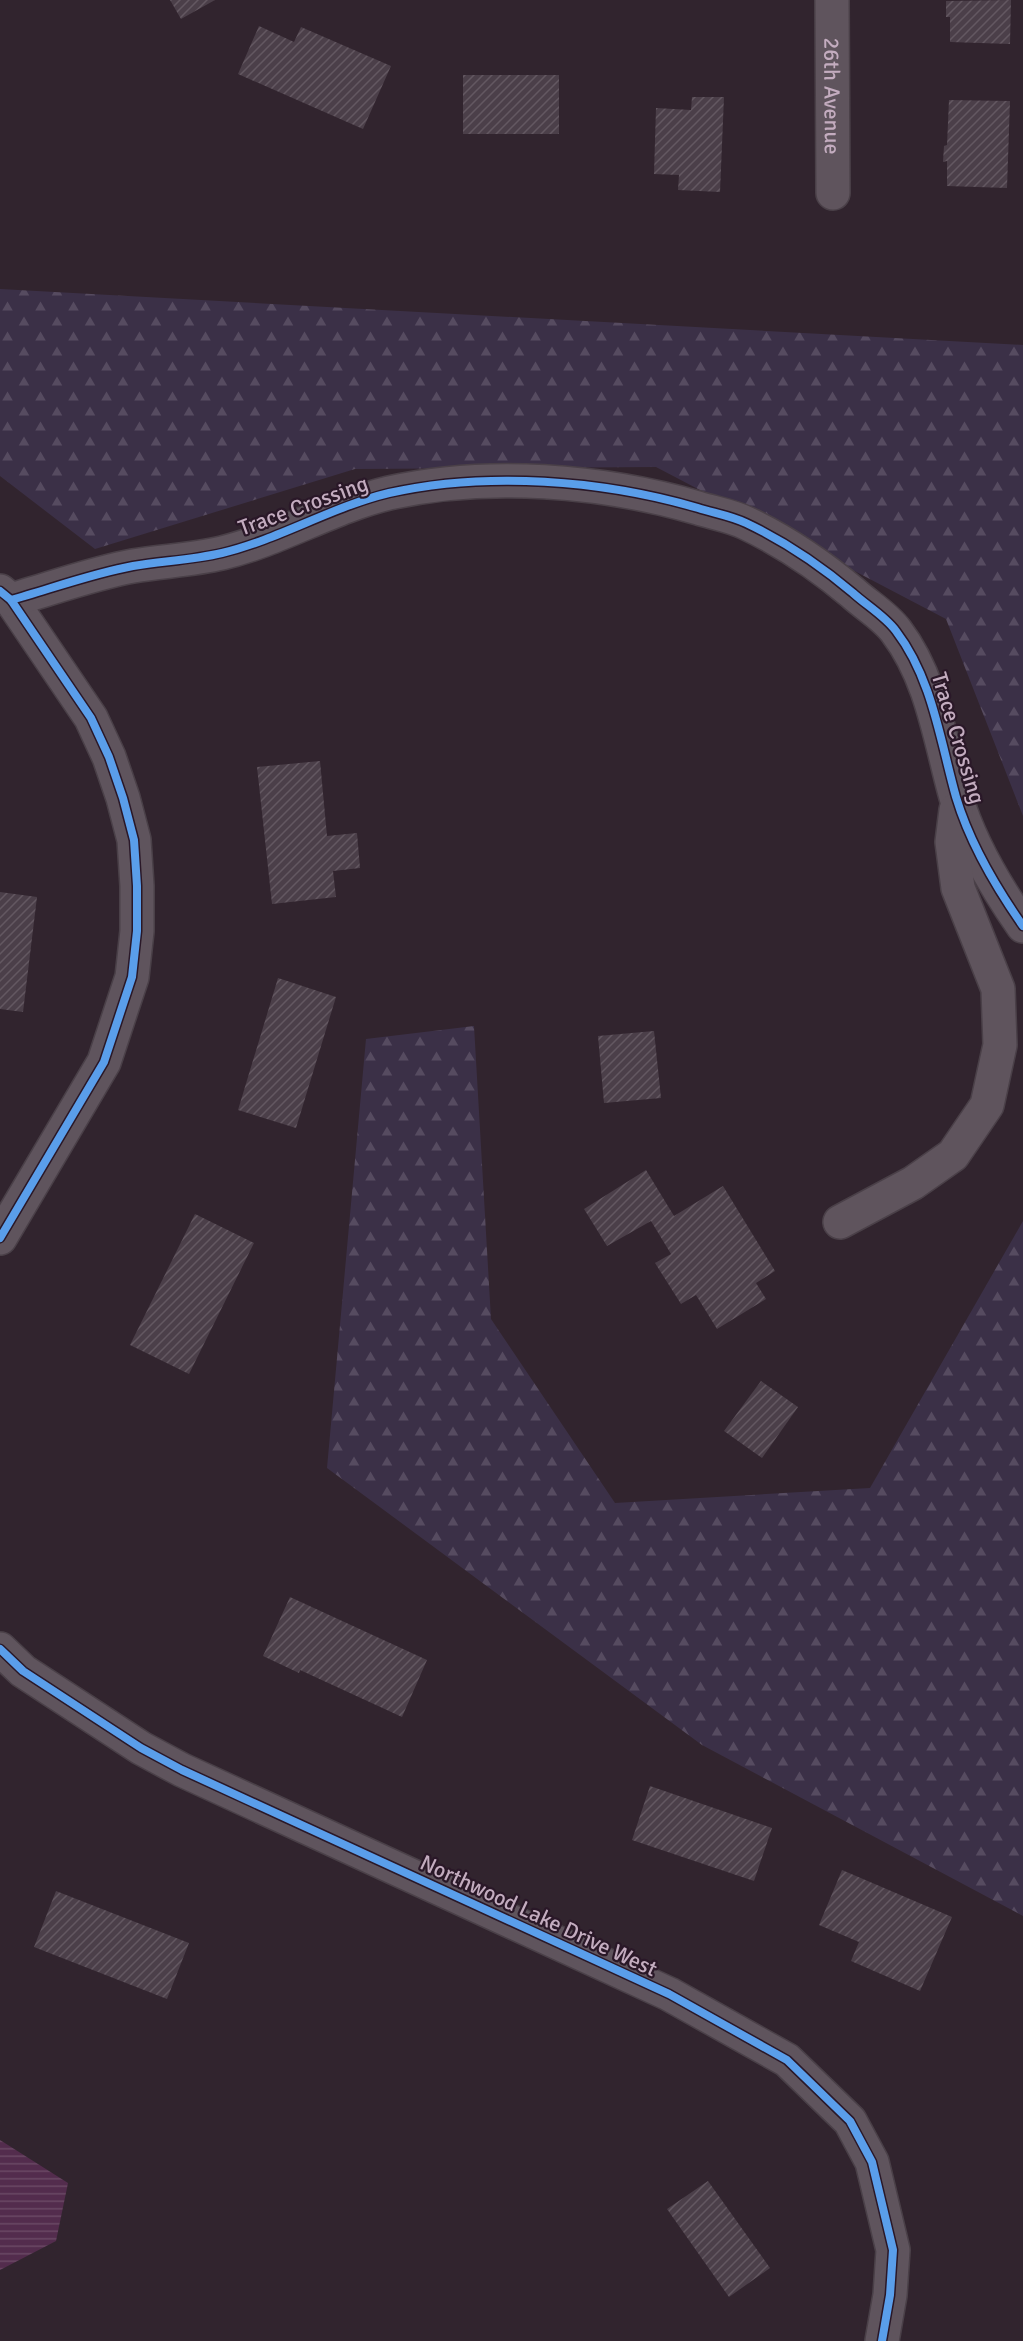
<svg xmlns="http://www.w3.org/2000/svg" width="1023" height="2341" viewBox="0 0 1023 2341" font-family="Signika,sans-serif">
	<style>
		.forest { fill: url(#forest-firs) }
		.water { fill: url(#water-rules) }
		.building { fill: url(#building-hatch) }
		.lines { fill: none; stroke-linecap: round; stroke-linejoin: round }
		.minor-casing { stroke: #4a4048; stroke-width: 36 }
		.minor { stroke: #5f545d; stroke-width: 33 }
		.cycleway-casing { stroke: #2a1828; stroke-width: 11 }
		.cycleway { stroke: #5a9eea; stroke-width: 8 }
		.labels { text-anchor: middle; stroke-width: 4.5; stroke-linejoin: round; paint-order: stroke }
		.street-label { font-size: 22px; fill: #c3acbf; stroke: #2a1828 }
	</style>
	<defs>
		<pattern id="forest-firs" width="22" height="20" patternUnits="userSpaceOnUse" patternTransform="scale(1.5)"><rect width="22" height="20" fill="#3b3047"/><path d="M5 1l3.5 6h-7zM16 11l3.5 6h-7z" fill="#564b60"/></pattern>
		<pattern id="water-rules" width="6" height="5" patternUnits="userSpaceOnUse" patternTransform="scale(1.5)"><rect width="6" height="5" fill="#532c4d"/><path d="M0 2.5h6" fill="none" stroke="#6a4865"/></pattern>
		<pattern id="building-hatch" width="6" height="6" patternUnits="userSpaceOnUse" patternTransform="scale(1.5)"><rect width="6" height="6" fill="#4b3f49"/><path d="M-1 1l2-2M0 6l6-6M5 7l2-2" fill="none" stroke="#635861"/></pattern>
	</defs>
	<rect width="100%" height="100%" fill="#31242e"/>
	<g class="forest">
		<polygon points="0,289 1023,345 1023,816 946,619 656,467 355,469 95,549 0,476"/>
		<polygon points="474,1026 491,1319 615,1503 870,1488 1023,1221 1023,1916 702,1745 327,1468 366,1039"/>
	</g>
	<polygon class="water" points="0,2140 68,2183 56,2241 0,2270"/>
	<g class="building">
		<polygon points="170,0 215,0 181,19"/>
		<polygon points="1011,0 1010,44 950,42 950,17 946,17 946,1"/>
		<polygon points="259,26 294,42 301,27 391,66 363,129 238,74"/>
		<rect x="463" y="75" width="96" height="59"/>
		<polygon points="692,97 724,97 720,192 678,190 679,175 654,174 656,108 691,110"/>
		<polygon points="949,100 1010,101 1007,188 947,186 947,161 943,162 944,146 947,145"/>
		<polygon points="320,761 327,836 357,833 360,868 333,871 336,897 272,904 257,767"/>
		<polygon points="0,892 37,897 23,1012 0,1009"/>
		<polygon points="278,978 336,997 296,1128 238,1110"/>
		<polygon points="654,1031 661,1098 604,1103 598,1036"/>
		<polygon points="646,1170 674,1216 723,1186 775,1271 756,1283 766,1299 717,1329 696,1295 681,1304 655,1263 671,1254 651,1221 607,1246 584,1209"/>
		<polygon points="195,1214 254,1243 189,1374 130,1345"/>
		<polygon points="761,1381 798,1407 762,1458 724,1431"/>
		<polygon points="290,1597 427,1660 402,1717 300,1670 299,1673 263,1656"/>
		<polygon points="650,1786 772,1828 754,1881 632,1840"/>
		<polygon points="842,1870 952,1917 920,1991 851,1961 859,1942 819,1925"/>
		<polygon points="56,1891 189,1943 167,1999 34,1947"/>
		<polygon points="708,2181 770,2268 729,2297 667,2209"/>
	</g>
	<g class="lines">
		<g class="minor-casing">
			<g id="minor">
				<path id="s1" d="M832,0L833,193"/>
				<polyline points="0,591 11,600 91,718 109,757 123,798 134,840 137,886 137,931 132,977 104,1062 0,1238"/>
				<path d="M11,600C50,589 94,573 133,566C163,561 192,560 222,553C280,539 331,507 389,493C487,471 602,480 698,508C714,513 732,516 746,523C784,541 821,566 853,593C866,605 885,616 896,631C932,678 940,740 956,797C970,844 995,886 1023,926"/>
				<polyline points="840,1222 913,1183 953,1155 987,1105 1000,1045 998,989 958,888 952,842 956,810"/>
				<polyline points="0,1649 23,1671 141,1748 182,1770 669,1994 787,2060 850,2121 872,2162 893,2250 890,2295 882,2341"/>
			</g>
		</g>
		<use href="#minor" class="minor"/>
		<g class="cycleway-casing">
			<g id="cycleway">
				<polyline points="0,591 11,600 91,718 109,757 123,798 134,840 137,886 137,931 132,977 104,1062 0,1238"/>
				<path d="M11,600C50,589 94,573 133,566C163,561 192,560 222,553C280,539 331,507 389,493C487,471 602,480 698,508C714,513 732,516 746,523C784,541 821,566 853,593C866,605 885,616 896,631C932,678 940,740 956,797C970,844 995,886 1023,926"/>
				<polyline points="0,1649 23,1671 141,1748 182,1770 669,1994 787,2060 850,2121 872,2162 893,2250 890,2295 882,2341"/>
			</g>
		</g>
		<use href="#cycleway" class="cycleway"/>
	</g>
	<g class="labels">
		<g class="street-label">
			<text dy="8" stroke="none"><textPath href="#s1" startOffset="96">26th Avenue</textPath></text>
			<text transform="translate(303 505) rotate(-20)" y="8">Trace Crossing</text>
			<text transform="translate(959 738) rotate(73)" y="8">Trace Crossing</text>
			<text transform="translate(539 1915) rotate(25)" y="8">Northwood Lake Drive West</text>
		</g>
	</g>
</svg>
